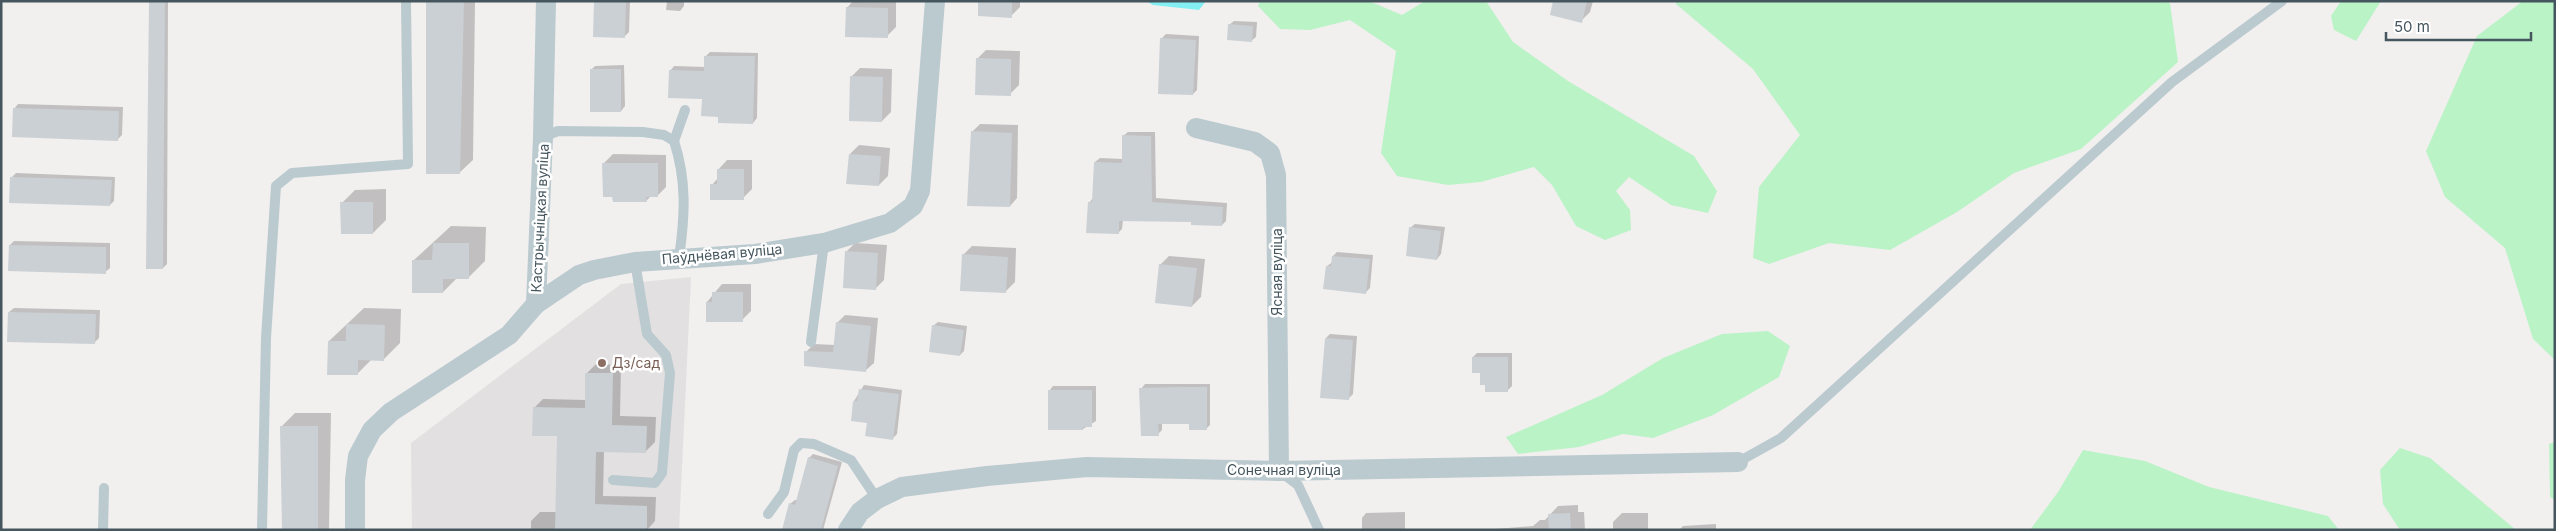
<svg xmlns="http://www.w3.org/2000/svg" width="2556" height="531" viewBox="0 0 2556 531" font-family="Inter,sans-serif">
	<style>
		.education { fill: #e3e0e1 }
		.green { fill: #baf3c6 }
		.water { fill: #83eff3 }
		.shadow { fill: #0003 }
		.building { fill: #cad0d4 }
		.lines { fill: none; stroke-linecap: round; stroke-linejoin: round }
		.lane { stroke: #bbcacf; stroke-width: 10 }
		.street { stroke: #bbcacf; stroke-width: 20 }
		.education-dot { fill: #8d6e63; stroke: #fff; stroke-width: 2 }
		.labels { text-anchor: middle; stroke-width: 5; stroke-linejoin: round; paint-order: stroke }
		.street-label { font-size: 14px; fill: #45565e; stroke: #fff }
		.education-label { font-size: 14px; fill: #785e54; stroke: #fff; text-anchor: start }
	</style>
	<rect width="100%" height="100%" fill="#f2efef"/>
	<polygon class="education" points="691,277 679,530 412,530 411,443 621,284"/>
	<g class="green">
		<polygon points="1260,1 1369,1 1402,15 1425,1 1486,1 1513,42 1568,81 1694,156 1717,191 1708,213 1671,205 1629,177 1616,191 1630,210 1631,230 1605,240 1576,226 1552,185 1534,167 1481,182 1448,185 1397,176 1381,153 1396,51 1350,20 1310,30 1280,29 1258,6"/>
		<polygon points="1676,1 2158,1 2170,3 2178,62 2081,149 2014,173 1957,212 1890,250 1829,243 1769,264 1753,258 1759,187 1800,135 1753,69 1676,4"/>
		<polygon points="2341,1 2381,1 2356,41 2334,30 2331,16"/>
		<polygon points="2523,1 2555,1 2555,360 2533,339 2505,248 2445,197 2426,151 2477,36"/>
		<polygon points="1768,331 1790,346 1779,377 1713,415 1653,438 1623,434 1579,447 1518,454 1506,437 1602,395 1663,358 1722,334"/>
		<polygon points="2555,442 2555,500 2550,497 2549,444"/>
		<polygon points="2400,448 2430,458 2516,530 2400,530 2383,504 2380,470"/>
		<polygon points="2083,450 2145,461 2209,487 2328,516 2339,530 2030,530 2058,492"/>
	</g>
	<polygon class="water" points="1146,1 1206,1 1199,10 1153,5"/>
	<g class="shadow">
		<polygon points="150,1 168,1 167,264 163,268"/>
		<polygon points="427,1 475,1 473,160 459,173"/>
		<polygon points="595,1 630,1 629,32 625,36"/>
		<polygon points="667,1 684,1 684,6 680,11 666,10"/>
		<polygon points="853,1 896,1 896,27 887,36 847,8"/>
		<polygon points="979,1 1020,1 1020,7 1011,16"/>
		<polygon points="1555,1 1593,1 1590,12 1581,21"/>
		<polygon points="1234,21 1257,22 1256,37 1251,41 1229,25"/>
		<polygon points="1166,34 1199,36 1197,90 1193,94 1161,39"/>
		<polygon points="986,50 1020,51 1019,85 1010,94 977,59"/>
		<polygon points="710,52 758,53 757,118 753,123 720,116 703,98 670,71 674,66 705,67 706,56"/>
		<polygon points="624,65 625,106 621,111 591,70 595,66"/>
		<polygon points="860,68 892,69 891,112 882,121 851,77"/>
		<polygon points="18,104 123,107 122,135 118,139 14,109"/>
		<polygon points="980,124 1018,125 1017,198 1010,206 972,132"/>
		<polygon points="1128,132 1155,132 1156,198 1227,203 1226,221 1222,225 1192,221 1123,220 1122,229 1118,233 1089,203 1093,198 1095,162 1100,158 1123,159 1123,136"/>
		<polygon points="859,145 890,148 888,176 879,185 850,154"/>
		<polygon points="613,154 666,155 666,187 657,196 651,196 646,201 604,163"/>
		<polygon points="727,160 752,160 752,189 743,198 712,185 718,178 718,170"/>
		<polygon points="16,173 115,177 114,201 110,205 12,177"/>
		<polygon points="386,189 386,220 373,233 342,203 355,190"/>
		<polygon points="1415,224 1445,227 1441,254 1437,259 1410,228"/>
		<polygon points="451,226 486,227 485,261 468,278 457,278 443,292 414,260"/>
		<polygon points="14,241 110,243 110,268 105,272 10,245"/>
		<polygon points="855,243 887,245 884,280 875,289 846,252"/>
		<polygon points="972,246 1016,248 1015,282 1006,291 963,255"/>
		<polygon points="1337,252 1373,255 1370,288 1366,292 1327,266 1333,262 1333,256"/>
		<polygon points="1169,256 1205,259 1201,297 1192,306 1160,265"/>
		<polygon points="722,284 751,284 751,311 742,320 707,302"/>
		<polygon points="14,308 100,310 99,338 95,342 9,312"/>
		<polygon points="364,308 401,309 400,343 383,360 372,359 357,374 329,341"/>
		<polygon points="845,315 878,318 874,363 866,370 806,352 814,344 835,345 837,323"/>
		<polygon points="938,322 967,326 964,351 960,355 933,326"/>
		<polygon points="1330,334 1357,336 1353,394 1348,399 1321,397 1326,338"/>
		<polygon points="1477,353 1512,353 1512,386 1507,391 1486,384 1473,357"/>
		<polygon points="596,364 621,365 620,416 656,417 655,442 646,451 604,451 603,496 656,497 655,521 647,530 531,530 531,521 540,512 557,512 558,435 534,408 543,399 586,400 587,373"/>
		<polygon points="1145,384 1210,384 1210,425 1206,429 1191,423 1162,423 1162,430 1158,434 1141,389"/>
		<polygon points="864,385 902,390 897,434 893,438 868,422 854,401"/>
		<polygon points="1053,386 1096,386 1096,421 1083,429 1049,391"/>
		<polygon points="295,413 331,413 329,530 283,530 282,426"/>
		<polygon points="813,454 842,462 823,530 783,530 790,504 795,500 797,500 809,458"/>
		<polygon points="1578,505 1578,512 1584,512 1585,530 1483,530 1533,526 1540,520 1545,520 1558,506"/>
		<polygon points="1405,512 1405,530 1362,530 1362,518 1366,513"/>
		<polygon points="1622,513 1648,513 1648,530 1613,530 1613,522"/>
		<polygon points="1716,524 1716,530 1679,530 1683,526"/>
	</g>
	<g class="building">
		<polygon points="149,1 165,1 163,269 146,269"/>
		<polygon points="426,1 464,1 460,174 426,174"/>
		<polygon points="594,1 626,1 625,38 593,37"/>
		<polygon points="978,1 1012,1 1012,18 978,16"/>
		<polygon points="1553,1 1587,1 1582,23 1550,15"/>
		<polygon points="846,7 888,8 888,38 845,37"/>
		<polygon points="1228,24 1253,26 1252,42 1227,40"/>
		<polygon points="1160,38 1196,40 1193,95 1158,94"/>
		<polygon points="704,56 755,56 753,124 718,123 718,117 701,116 702,99 668,98 669,70 704,71"/>
		<polygon points="976,58 1011,59 1011,96 975,95"/>
		<rect x="590" y="69" width="31" height="43"/>
		<polygon points="850,76 883,77 882,122 849,121"/>
		<polygon points="13,108 119,111 118,141 12,137"/>
		<polygon points="971,131 1012,133 1010,207 967,206"/>
		<polygon points="1122,135 1151,136 1152,202 1223,207 1222,226 1191,225 1191,222 1119,221 1119,234 1086,233 1088,202 1092,202 1094,162 1122,163"/>
		<polygon points="849,154 881,156 879,186 846,184"/>
		<polygon points="602,163 658,163 658,197 646,197 647,202 613,202 612,197 603,197"/>
		<polygon points="717,169 744,169 744,200 710,200 710,184 717,184"/>
		<polygon points="10,177 112,180 110,206 9,203"/>
		<polygon points="340,202 373,202 373,234 341,234"/>
		<polygon points="1409,227 1441,231 1437,260 1406,256"/>
		<polygon points="433,243 469,243 469,279 443,279 443,293 412,293 412,260 432,260"/>
		<polygon points="9,245 106,247 106,274 8,271"/>
		<polygon points="845,251 878,253 876,290 843,288"/>
		<polygon points="962,254 1008,257 1006,293 960,291"/>
		<polygon points="1332,256 1370,259 1366,294 1323,289 1326,266 1331,266"/>
		<polygon points="1159,264 1197,268 1192,307 1155,303"/>
		<polygon points="712,292 743,292 743,322 706,322 706,302 712,302"/>
		<polygon points="8,312 96,314 95,344 7,342"/>
		<polygon points="836,322 871,326 866,372 804,366 804,351 833,352"/>
		<polygon points="346,324 385,325 384,361 358,360 358,375 327,375 328,341 346,341"/>
		<polygon points="932,325 964,330 960,356 929,352"/>
		<polygon points="1325,338 1353,340 1349,400 1320,398"/>
		<polygon points="1472,357 1508,357 1508,392 1485,392 1485,385 1480,385 1480,373 1472,373"/>
		<polygon points="585,373 613,373 612,425 647,426 646,453 596,452 595,504 647,506 647,530 555,530 557,436 532,436 533,407 585,408"/>
		<polygon points="1179,387 1207,387 1207,430 1189,430 1189,424 1158,424 1159,436 1141,436 1139,388"/>
		<polygon points="859,389 899,394 893,440 865,436 867,423 851,421 853,401 857,401"/>
		<polygon points="1048,390 1092,390 1092,427 1083,427 1083,430 1048,430"/>
		<polygon points="280,426 318,426 318,530 282,530"/>
		<polygon points="808,457 838,466 821,530 782,530 789,503 795,505"/>
		<polygon points="1570,513 1571,530 1549,530 1548,514"/>
	</g>
	<g class="lines">
		<g class="lane">
			<path d="M543,137L558,131L643,132L664,135L674,141C687,181 685,216 679,258"/>
			<polyline points="674,141 685,110"/>
			<polyline points="811,342 824,243"/>
			<polyline points="1738,462 1781,438 2172,82 2282,1"/>
			<polyline points="1282,473 1298,485 1319,530"/>
			<polyline points="613,480 655,483 662,473 670,373 666,355 647,334 635,262"/>
			<polyline points="768,514 784,492 794,450 801,443 814,444 851,460 877,499"/>
			<polyline points="103,530 104,488"/>
			<polyline points="262,530 266,338 276,186 292,173 408,164 406,1"/>
		</g>
		<g class="street">
			<polyline points="1196,128 1255,142 1270,153 1276,175 1279,471"/>
			<polyline points="536,304 579,275 594,270 635,262 755,254 824,243 890,223 913,206 920,191 935,1"/>
			<polyline points="355,530 355,480 358,456 372,430 391,412 509,335 536,304 543,137 546,1"/>
			<polyline points="848,530 860,512 877,499 902,487 987,476 1087,467 1279,471 1738,462"/>
		</g>
	</g>
	<circle class="education-dot" cx="602" cy="363" r="5"/>
	<g class="labels">
		<g class="street-label">
			<text transform="translate(540 218) rotate(-87)" y="5">Кастрычніцкая вуліца</text>
			<text transform="translate(722 254) rotate(-5)" y="5">Паўднёвая вуліца</text>
			<text transform="translate(1277 272) rotate(-90)" y="5">Ясная вуліца</text>
			<text x="1284" y="475">Сонечная вуліца</text>
		</g>
		<g class="education-label">
			<text x="612" y="368">Дз/сад</text>
		</g>
	</g>
	<rect width="2556" height="531" fill="none" stroke="#45565e" stroke-width="5"/>
	<path d="M2386 32v8h145v-8" fill="none" stroke="#45565e" stroke-width="2.5"/>
	<text x="2394" y="32" font-size="15" fill="#45565e" stroke="#ffffff" stroke-width="4" paint-order="stroke">50 m</text>
</svg>
